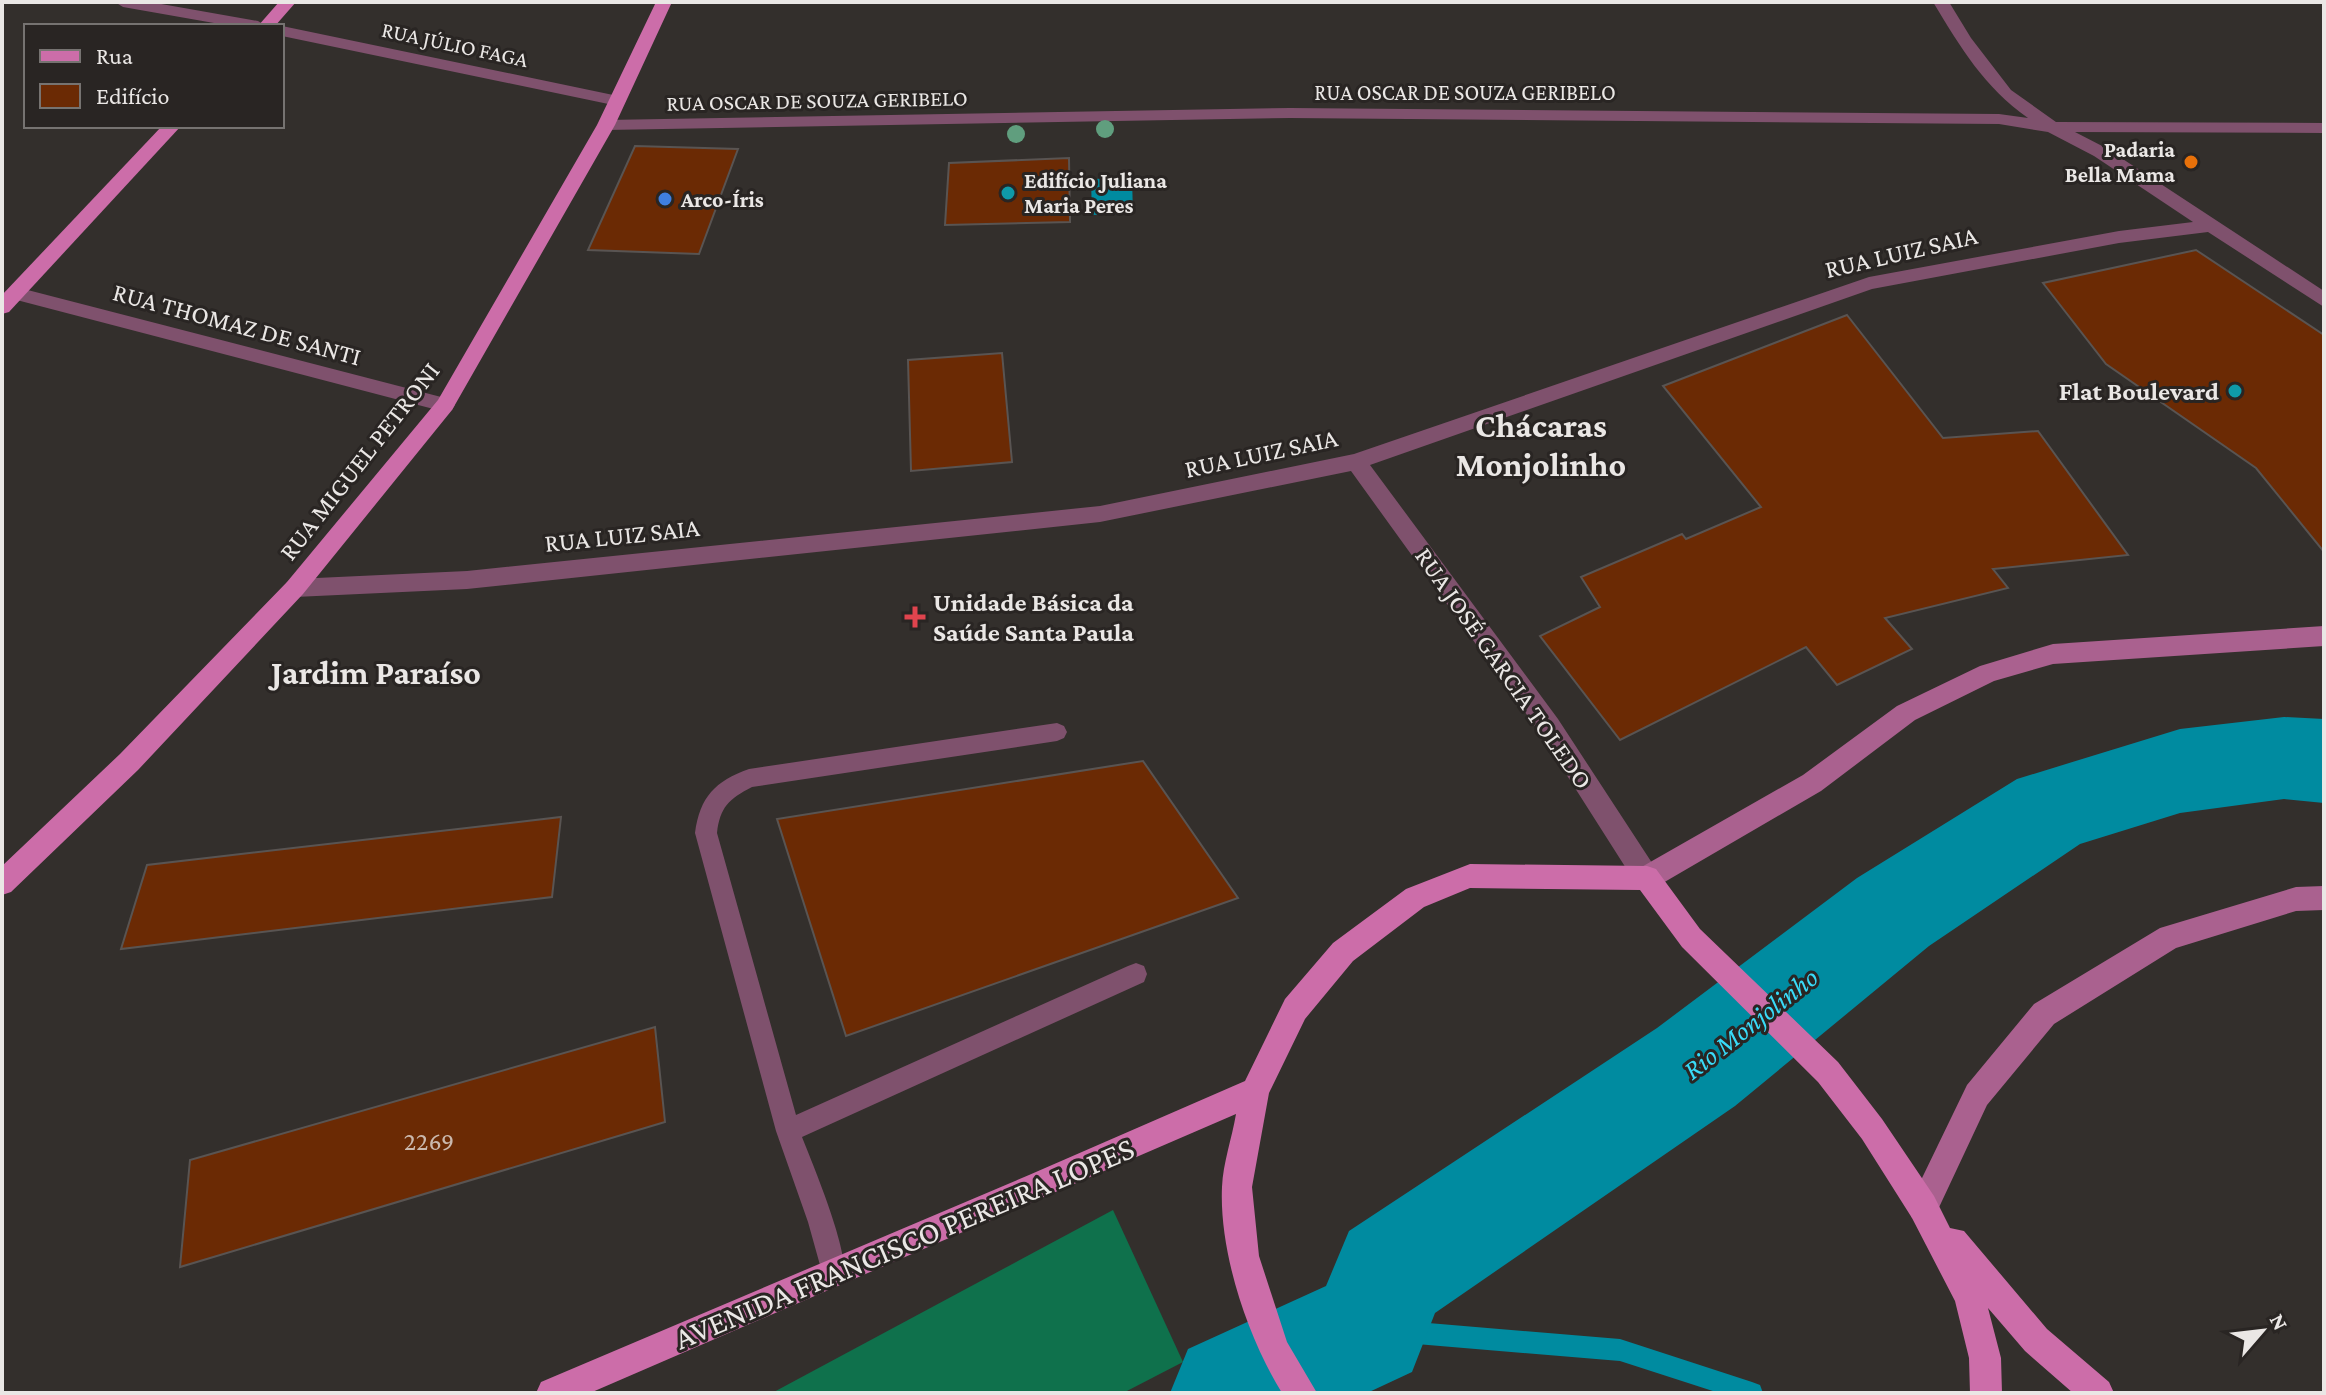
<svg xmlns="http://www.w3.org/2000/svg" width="2326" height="1395" viewBox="0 0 2326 1395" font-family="'Crimson Pro',serif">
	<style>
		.forest { fill: #0f714c }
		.water { fill: #008ba0 }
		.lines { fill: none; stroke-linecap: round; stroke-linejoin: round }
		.stream { fill: #008ba0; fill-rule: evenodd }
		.river { fill: #008ba0; fill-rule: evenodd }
		.building { fill: #6b2a04; stroke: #595452; stroke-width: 2 }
		.lane { fill: #7f516d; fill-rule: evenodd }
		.street { fill: #7f516d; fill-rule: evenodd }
		.secondary { fill: #aa618f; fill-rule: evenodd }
		.primary { fill: #cc6da9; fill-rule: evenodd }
		.tree { fill: #609e7e }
		.food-dot { fill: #e8710a; stroke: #292523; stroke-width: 3 }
		.culture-dot { fill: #0f9aa8; stroke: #292523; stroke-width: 3 }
		.shop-dot { fill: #3f7fe0; stroke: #292523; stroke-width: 3 }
		.health-dot { fill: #e0444e; stroke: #292523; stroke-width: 3 }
		.labels { text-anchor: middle; stroke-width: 6; stroke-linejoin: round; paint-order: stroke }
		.far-street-label { font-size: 22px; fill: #eae7e5; stroke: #292523 }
		.far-poi-label { font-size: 22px; font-weight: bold; fill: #eae7e5; stroke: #292523; text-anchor: start }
		.street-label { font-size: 26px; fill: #eae7e5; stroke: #292523 }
		.poi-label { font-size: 26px; font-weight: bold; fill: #eae7e5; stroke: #292523; text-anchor: end }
		.near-number-label { font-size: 26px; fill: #cab8ad }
		.water-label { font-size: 28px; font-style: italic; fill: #39dbf8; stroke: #292523 }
		.near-street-label { font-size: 32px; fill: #eae7e5; stroke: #292523 }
		.district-label { font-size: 34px; font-weight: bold; fill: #eae7e5; stroke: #292523 }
	</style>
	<rect width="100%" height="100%" fill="#332f2c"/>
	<polygon class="forest" points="1113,1210 1183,1362 1123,1393 772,1393"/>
	<polygon class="water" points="1132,178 1133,214 1092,215 1091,179"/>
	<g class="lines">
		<polygon class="stream" points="1369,1318 1620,1339 1752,1382 1760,1385 1763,1393 1719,1393 1620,1361 1369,1340 1362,1336 1358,1329 1362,1322"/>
		<polygon class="river" points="2284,717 2324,719 2324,803 2284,799 2180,813 2080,844 1929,946 1735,1106 1435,1313 1412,1372 1367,1393 1170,1393 1188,1349 1326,1286 1349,1231 1657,1028 1857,878 2017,779 2180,729"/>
	</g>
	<g class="building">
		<polygon points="635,146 738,149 699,254 588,250"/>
		<polygon points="1069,158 1070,222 945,225 949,163"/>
		<polygon points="2196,250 2324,335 2324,552 2256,468 2106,364 2043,283"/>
		<polygon points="1847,315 1943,438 2038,431 2128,555 1993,569 2008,588 1885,618 1912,649 1837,685 1806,647 1620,740 1540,636 1600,607 1581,577 1682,534 1686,539 1761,507 1663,386"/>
		<polygon points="1002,353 1012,462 911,471 908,360"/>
		<polygon points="1143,761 1238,898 846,1036 777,819"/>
		<polygon points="561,817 552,897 121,949 147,865"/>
		<polygon points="655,1027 665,1122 180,1267 190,1160"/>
	</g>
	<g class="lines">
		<path class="lane" d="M1057,723L1064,726L1067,732L1064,738L1057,741L752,787C729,799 720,807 717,833L796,1115L1128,966L1136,963L1144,966L1147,974L1144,982L802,1137C813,1165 853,1259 843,1283L834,1287L825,1283L808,1222L776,1131L695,833C700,797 715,781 749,769Z"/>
		<g class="street">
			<polygon points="115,2 150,2 258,21 266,26 231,26 123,7"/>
			<path d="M1933,2H1949L1971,38L2011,90L2056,122L2324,123V133L2075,132L2106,148L2324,291V307L2208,232L2119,243L1872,289L1370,465L1558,719L1656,869L1660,878L1656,887L1647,890L1638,887L1540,733L1351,471L1100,522L467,589L295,597L287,594L284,588L287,582L295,579L467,571L1100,506L1354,454L1869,277L2119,231L2193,222L2094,156L2048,132L1999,124L1290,118L606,130L597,125L606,120L1290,108L1999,114L2028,118C1984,87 1961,48 1933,2Z"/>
			<polygon points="282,26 618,96 626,101 618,106 282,36"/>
			<polygon points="16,287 445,398 452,400 455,405 452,410 445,412 9,298 6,293"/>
		</g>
		<g class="secondary">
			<polygon points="2324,626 2324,646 2053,664 1994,681 1915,720 1821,791 1656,887 1647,890 1638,887 1634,878 1638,869 1803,775 1897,706 1980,666 2053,644"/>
			<polygon points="2324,886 2324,910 2296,911 2176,948 2054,1024 1987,1105 1934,1218 1923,1222 1912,1218 1908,1207 1967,1085 2034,1004 2160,928 2296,887"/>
		</g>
		<g class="primary">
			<polygon points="279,2 296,2 275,26 258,26"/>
			<polygon points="656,2 672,2 615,125 452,410 303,594 138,770 11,892 2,895 2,866 120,754 287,582 438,400 597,125"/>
			<polygon points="162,126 181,126 9,312 2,314 2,295"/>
			<path d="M1470,864L1647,866L1656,869L1700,929L1838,1062L1882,1119L1934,1196L1950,1228L1964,1231L2047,1329L2109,1382L2114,1393H2073L2025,1351L1988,1308L2001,1358L2002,1393H1970L1969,1358L1955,1301L1912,1218L1862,1139L1818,1082L1682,947L1640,890L1470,888L1424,907L1353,961L1305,1019L1269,1093L1252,1187L1259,1256L1287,1342L1317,1393H1282C1248,1338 1219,1253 1222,1187C1223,1163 1232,1138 1236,1114L590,1393H536L541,1382L1029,1175L1245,1081L1285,999L1333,943L1406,889Z"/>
		</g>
	</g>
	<g class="tree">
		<circle cx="1105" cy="129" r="9"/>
		<circle cx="1016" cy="134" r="9"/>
	</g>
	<circle class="food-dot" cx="2191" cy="162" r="8"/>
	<g class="culture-dot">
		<circle cx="1008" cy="193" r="8"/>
		<circle cx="2235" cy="391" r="8"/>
	</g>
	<circle class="shop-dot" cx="665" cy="199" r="8"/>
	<path class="health-dot" d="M911 605h8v8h8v8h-8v8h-8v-8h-8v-8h8z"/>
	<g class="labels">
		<g class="far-street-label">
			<text transform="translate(455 44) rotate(12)" y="8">RUA JÚLIO FAGA</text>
			<text x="1465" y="100">RUA OSCAR DE SOUZA GERIBELO</text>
			<text transform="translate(817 100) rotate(-1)" y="8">RUA OSCAR DE SOUZA GERIBELO</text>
		</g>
		<g class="far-poi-label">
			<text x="2175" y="157" text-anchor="end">Padaria<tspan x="2175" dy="25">Bella Mama</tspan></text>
			<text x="1024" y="188">Edifício Juliana<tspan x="1024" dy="25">Maria Peres</tspan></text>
			<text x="681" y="207">Arco-Íris</text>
		</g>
		<g class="street-label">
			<text transform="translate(1901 252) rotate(-13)" y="9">RUA LUIZ SAIA</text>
			<text transform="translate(237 324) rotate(15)" y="9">RUA THOMAZ DE SANTI</text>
			<text transform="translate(1261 453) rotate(-12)" y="9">RUA LUIZ SAIA</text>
			<text transform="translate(359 461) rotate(-52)" y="9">RUA MIGUEL PETRONI</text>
			<text transform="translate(622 535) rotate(-6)" y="9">RUA LUIZ SAIA</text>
			<text transform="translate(1504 668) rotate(55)" y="9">RUA JOSÉ GARCIA TOLEDO</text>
		</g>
		<g class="poi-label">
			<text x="2219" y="400">Flat Boulevard</text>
			<text x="933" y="611" text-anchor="start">Unidade Básica da<tspan x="933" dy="30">Saúde Santa Paula</tspan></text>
		</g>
		<g class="near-number-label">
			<text x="429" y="1150">2269</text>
		</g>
		<g class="water-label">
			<text transform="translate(1750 1023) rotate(-38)" y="10">Rio Monjolinho</text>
		</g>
		<g class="near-street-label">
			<text transform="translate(904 1243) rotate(-23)" y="11">AVENIDA FRANCISCO PEREIRA LOPES</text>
		</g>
		<g class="district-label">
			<text x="1541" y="437">Chácaras<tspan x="1541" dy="39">Monjolinho</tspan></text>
			<text x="376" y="684">Jardim Paraíso</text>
		</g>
	</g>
	<rect width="2326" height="1395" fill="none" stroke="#eae7e5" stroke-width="8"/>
	<rect x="24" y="24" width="260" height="104" fill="#292523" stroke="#767371" stroke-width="2"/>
	<rect x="40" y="50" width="40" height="12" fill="#cc6da9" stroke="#767371" stroke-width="2"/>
	<text x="96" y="64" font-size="24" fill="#eae7e5">Rua</text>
	<rect x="40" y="84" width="40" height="24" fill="#6b2a04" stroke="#767371" stroke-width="2"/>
	<text x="96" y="104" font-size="24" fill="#eae7e5">Edifício</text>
	<g transform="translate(2262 1331) rotate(62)" stroke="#292523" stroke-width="6" paint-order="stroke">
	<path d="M0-6L14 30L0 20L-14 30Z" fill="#eae7e5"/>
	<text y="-12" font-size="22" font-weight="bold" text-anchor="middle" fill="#eae7e5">N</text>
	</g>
</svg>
